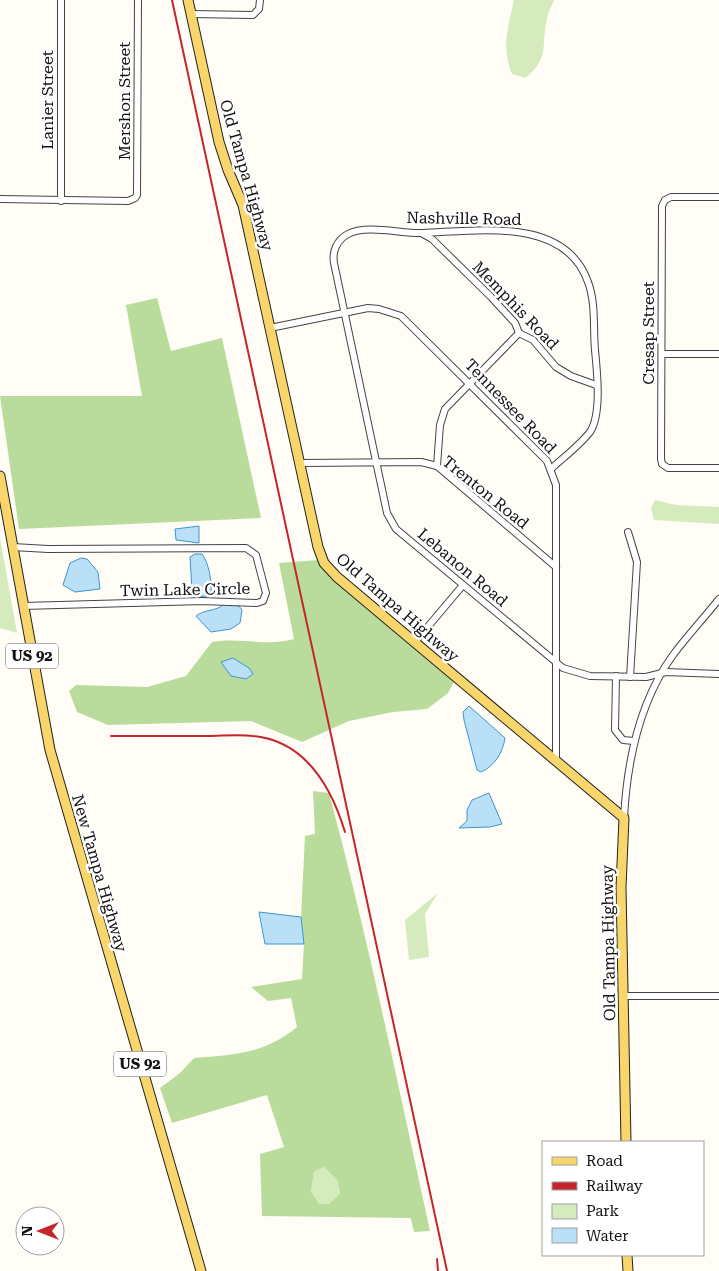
<svg xmlns="http://www.w3.org/2000/svg" width="719" height="1271" viewBox="0 0 719 1271" font-family="'Roboto Serif',serif">
	<style>
		.green { fill: #d5ebbd }
		.forest { fill: #b9dc9c; fill-rule: evenodd }
		.water { fill: #b9e0f7; stroke: #3f96cf }
		.lines { fill: none; stroke-linecap: round; stroke-linejoin: round }
		.minor-casing { stroke: #444; stroke-width: 8 }
		.major-casing { stroke: #222; stroke-width: 11 }
		.minor { stroke: #fff; stroke-width: 6 }
		.major { stroke: #f9d66b; stroke-width: 9 }
		.rail { stroke: #c4262e; stroke-width: 2 }
		.labels { text-anchor: middle; stroke-width: 5; stroke-linejoin: round; paint-order: stroke }
		.shield { fill: #fff; stroke: #585858; stroke-width: 1 }
		.shield-label { font-size: 15px; font-weight: bold; fill: #111 }
		.street-label { font-size: 16px; fill: #111; stroke: #fff }
	</style>
	<rect width="100%" height="100%" fill="#fffdf5"/>
	<g class="green">
		<path d="M514,0H554C552,6 548,12 547,18C541,45 550,59 525,78L512,74C501,48 508,27 514,0Z"/>
		<polygon points="655,500 676,505 719,507 719,524 654,520 651,508"/>
		<polygon points="0,537 17,633 0,628"/>
		<polygon points="438,893 425,914 429,957 409,960 405,920"/>
		<polygon points="324,1167 337,1180 340,1193 329,1204 319,1204 311,1191 314,1172"/>
	</g>
	<g class="forest">
		<polygon points="157,298 171,351 222,338 261,518 19,529 0,396 142,396 126,305"/>
		<path d="M318,560L455,680L448,693L427,709L393,712L349,721L302,742L251,721L108,725L77,712L69,691L76,685L147,687L186,676L212,642C242,637 265,647 294,639L279,563Z"/>
		<path d="M313,791L329,793C368,938 398,1085 430,1231L414,1232L411,1219L409,1218L262,1216L260,1154L284,1147L267,1095L172,1123L160,1088L180,1073L194,1058C234,1055 264,1054 297,1027L291,998L268,1001L251,987L302,979L304,944L301,917L305,836L315,834ZM324,1167L337,1180L340,1193L329,1204H319L311,1191L314,1172Z"/>
	</g>
	<g class="water">
		<polygon points="199,526 199,543 176,540 175,529"/>
		<path d="M195,554H202C209,563 212,582 211,593L205,597L195,595L192,590L190,557Z"/>
		<polygon points="81,558 87,559 98,572 100,589 75,592 63,585 70,563"/>
		<path d="M224,604L239,606L242,610L240,623L231,629L211,632L196,616C204,609 216,612 224,604Z"/>
		<polygon points="233,658 249,668 253,674 246,679 231,676 221,662"/>
		<path d="M469,706L505,738C503,752 495,766 481,772L477,770L464,720L463,712Z"/>
		<polygon points="489,793 502,824 490,827 459,828 467,821 467,810 472,800"/>
		<polygon points="259,912 301,917 304,944 265,944"/>
	</g>
	<g class="lines">
		<g class="minor-casing">
			<g id="minor">
				<polyline points="191,14 253,15 259,9 260,0"/>
				<polyline points="719,197 671,197 665,200 662,206 661,459 662,464 668,468 719,468"/>
				<polyline points="0,199 128,201 135,198 137,195 138,0"/>
				<polyline points="61,201 61,0"/>
				<polyline points="423,234 432,239 491,297 515,323 519,333 533,340 556,367 571,376 596,385"/>
				<polyline points="270,328 368,308 379,309 401,316 547,461 556,485 556,760"/>
				<polyline points="662,354 719,354"/>
				<polyline points="300,463 421,462 437,466 556,567"/>
				<polyline points="437,466 440,425 445,409 519,333"/>
				<path d="M551,469C564,457 580,445 590,432C602,414 597,371 595,350C593,328 596,303 588,282C565,216 477,231 423,233C402,234 367,224 348,234C337,240 332,251 334,263L387,513L396,529L563,668L590,676L646,677L666,672L719,674"/>
				<polyline points="628,532 637,562 630,677"/>
				<polyline points="13,547 48,549 246,548 256,555 266,593 263,601 257,603 202,601 23,606"/>
				<polyline points="415,642 463,585"/>
				<polyline points="616,676 615,730 623,740 634,741"/>
				<path d="M624,818C627,762 639,702 673,655C687,636 704,618 719,599"/>
				<polyline points="623,996 719,996"/>
			</g>
		</g>
		<g class="major-casing">
			<g id="major">
				<polyline points="188,0 219,142 228,170 243,205 318,547 324,563 337,577 624,818 621,887 626,1142"/>
				<polyline points="0,476 50,750 201,1271"/>
				<polyline points="627,1255 628,1271"/>
			</g>
		</g>
		<use href="#minor" class="minor"/>
		<use href="#major" class="major"/>
		<g class="rail">
			<polyline points="172,0 447,1271"/>
			<path d="M111,736C143,736 175,736 207,736C222,736 238,734 253,736C305,741 331,786 345,832"/>
			<polyline points="437,1259 438,1271"/>
		</g>
	</g>
	<g class="labels">
		<g class="shield">
			<rect x="6" y="643.5" width="52" height="25" rx="4"/>
			<rect x="114" y="1051.5" width="52" height="25" rx="4"/>
		</g>
		<g class="shield-label">
			<text x="32" y="661">US 92</text>
			<text x="140" y="1069">US 92</text>
		</g>
		<g class="street-label">
			<text transform="translate(47 100) rotate(-90)" y="6">Lanier Street</text>
			<text transform="translate(124 101) rotate(-90)" y="6">Mershon Street</text>
			<text transform="translate(247 175) rotate(74)" y="6">Old Tampa Highway</text>
			<text transform="translate(464 218) rotate(1)" y="6">Nashville Road</text>
			<text transform="translate(516 305) rotate(46)" y="6">Memphis Road</text>
			<text transform="translate(648 333) rotate(-90)" y="6">Cresap Street</text>
			<text transform="translate(511 406) rotate(46)" y="6">Tennessee Road</text>
			<text transform="translate(486 492) rotate(39)" y="6">Trenton Road</text>
			<text transform="translate(463 567) rotate(40)" y="6">Lebanon Road</text>
			<text transform="translate(185 589) rotate(-1)" y="6">Twin Lake Circle</text>
			<text transform="translate(398 607) rotate(41)" y="6">Old Tampa Highway</text>
			<text transform="translate(100 873) rotate(74)" y="6">New Tampa Highway</text>
			<text transform="translate(608 943) rotate(-91)" y="6">Old Tampa Highway</text>
		</g>
	</g>
	<rect x="542" y="1141" width="162" height="115" fill="#ffffff" stroke="#a0a0a0"/>
	<rect x="552" y="1157" width="25" height="8" fill="#f9d66b" stroke="#a0a0a0"/>
	<text x="586" y="1166" font-size="15" fill="#111111">Road</text>
	<rect x="552" y="1182" width="25" height="8" fill="#c4262e" stroke="#a0a0a0"/>
	<text x="586" y="1191" font-size="15" fill="#111111">Railway</text>
	<rect x="552" y="1204" width="25" height="15" fill="#d5ebbd" stroke="#a0a0a0"/>
	<text x="586" y="1216" font-size="15" fill="#111111">Park</text>
	<rect x="552" y="1228" width="25" height="15" fill="#b9e0f7" stroke="#a0a0a0"/>
	<text x="586" y="1241" font-size="15" fill="#111111">Water</text>
	<g transform="translate(40 1231) rotate(270)"><circle r="24" fill="#ffffff" stroke="#a0a0a0"/>
	<path d="M0-4L9 19L0 12L-9 19Z" fill="#c4262e"/>
	<text y="-8" font-size="14" font-weight="bold" text-anchor="middle" fill="#111111">N</text>
	</g>
</svg>
